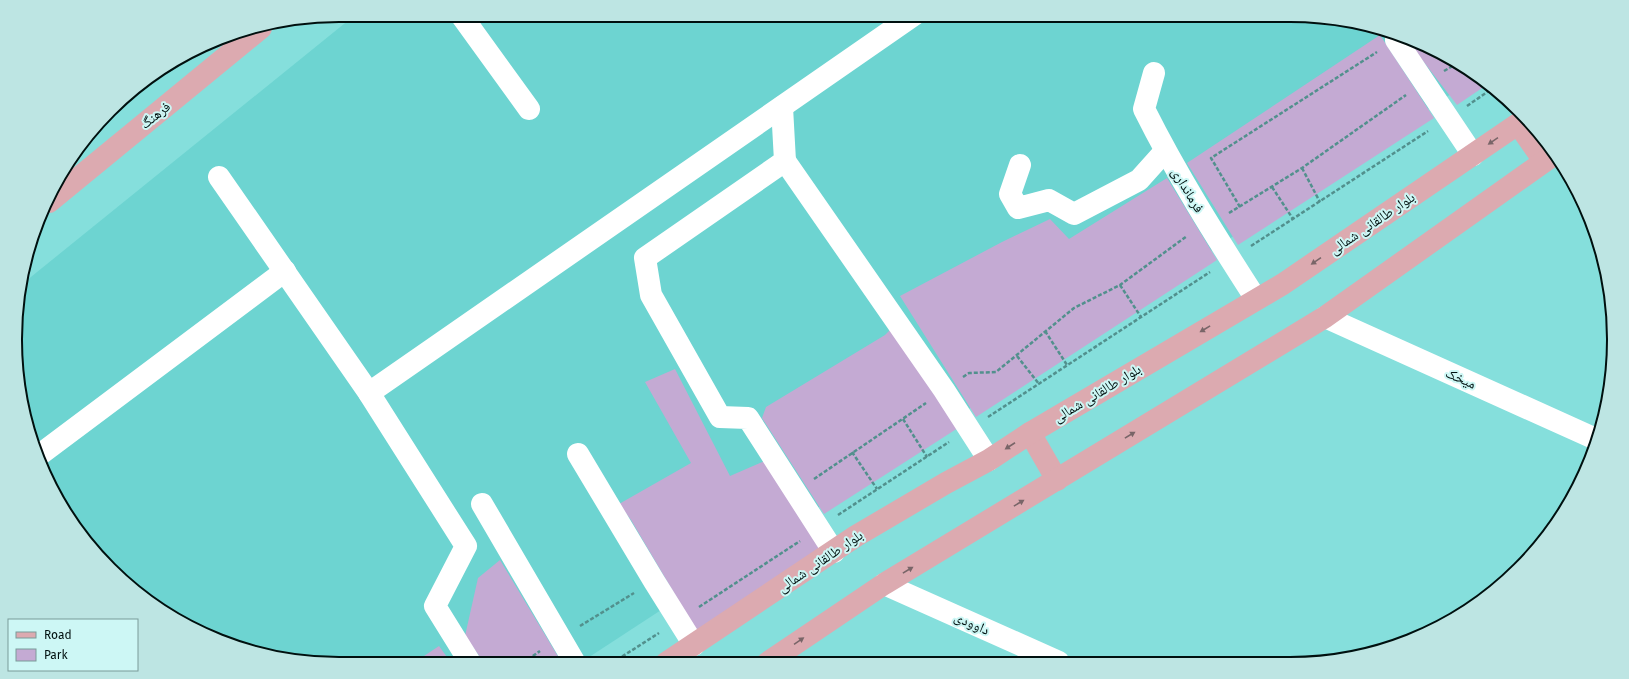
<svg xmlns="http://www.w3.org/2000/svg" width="1629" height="679" viewBox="0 0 1629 679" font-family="'Fira Sans','Noto Naskh Arabic',sans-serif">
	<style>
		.built { fill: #6dd4d1 }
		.green { fill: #c4aad3 }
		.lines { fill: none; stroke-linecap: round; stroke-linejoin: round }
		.path { stroke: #52908d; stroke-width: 2.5; stroke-dasharray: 4 2; stroke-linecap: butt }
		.minor { stroke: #fff; stroke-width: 22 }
		.major { stroke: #dcaab0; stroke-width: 22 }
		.oneway { fill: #796568 }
		.labels { text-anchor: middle; stroke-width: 4; stroke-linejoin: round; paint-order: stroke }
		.street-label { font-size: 14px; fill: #00100f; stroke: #cdf7f5 }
		.rim { fill: none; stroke: #00100f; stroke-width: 2 }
	</style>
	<rect width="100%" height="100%" fill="#85dfdc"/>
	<polygon class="built" points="355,15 1290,15 1394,32 1452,59 1477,77 580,663 340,664 235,647 177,621 126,584 58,502 32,444 18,382 21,285"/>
	<g class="green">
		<polygon points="1380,35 1434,118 1238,245 1187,163"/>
		<polygon points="1409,39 1452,59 1488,84 1457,105 1409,43"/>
		<polygon points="1167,178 1217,260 976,417 900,296 1002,242 1050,219 1069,239"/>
		<polygon points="893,327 958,428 824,514 762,418 766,407 885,335"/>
		<polygon points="675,369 730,476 767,460 821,548 697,632 631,520 619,504 691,463 645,382"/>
		<polygon points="500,560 562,663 485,664 465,636 478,578"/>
		<polygon points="439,646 452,664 412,664"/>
	</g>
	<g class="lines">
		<g class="path">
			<polyline points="1444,71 1458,63"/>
			<polyline points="1467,106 1493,88"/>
			<polyline points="1302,168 1320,202"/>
			<polyline points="1272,187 1293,219"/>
			<polyline points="1240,207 1211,158 1377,52"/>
			<polyline points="1229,213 1302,168 1406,95"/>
			<polyline points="1251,246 1428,131"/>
			<polyline points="1120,285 1141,317"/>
			<polyline points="1045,331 1067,365"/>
			<polyline points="1017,356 1039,384"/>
			<polyline points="963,377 969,373 996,372 1074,308 1120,285 1187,236"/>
			<polyline points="988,417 1210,272"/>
			<polyline points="903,419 927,457"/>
			<polyline points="852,452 877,489"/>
			<polyline points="814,479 926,403"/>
			<polyline points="838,515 949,442"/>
			<polyline points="699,607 800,541"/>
			<polyline points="580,626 634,593"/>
			<polyline points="523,663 540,651"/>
			<polyline points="612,663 659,633"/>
		</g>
		<g class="minor">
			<polyline points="461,15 529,109"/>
			<polyline points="1396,40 1473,155"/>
			<path d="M1154,73L1144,109C1177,175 1216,237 1256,299"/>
			<polyline points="782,107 785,161 645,258 651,295 720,417 748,418 834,552"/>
			<polyline points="785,161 944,390 989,460"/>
			<polyline points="1020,165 1010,194 1018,208 1049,200 1074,214 1139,180 1165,151"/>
			<polyline points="219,177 369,393 466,546 435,606 471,664"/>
			<polyline points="1325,317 1598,440"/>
			<polyline points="369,393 914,15"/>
			<polyline points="578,454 654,581 694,645"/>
			<polyline points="38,456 285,271"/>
			<polyline points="482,504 575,663"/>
			<polyline points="884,584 1059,662"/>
		</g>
		<g class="major">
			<polyline points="1518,124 1544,161"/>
			<polyline points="49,202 261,28"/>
			<polyline points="1030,433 1057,480"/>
			<polyline points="666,663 856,536 946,483 989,460 1030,433 1283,284 1525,119"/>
			<polyline points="767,663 884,584 1325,317 1555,154"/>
		</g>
	</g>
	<defs><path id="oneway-solid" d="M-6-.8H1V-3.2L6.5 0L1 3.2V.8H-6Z"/></defs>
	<g class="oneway">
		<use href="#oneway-solid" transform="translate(1493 141) rotate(146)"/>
		<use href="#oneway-solid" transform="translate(1316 261) rotate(146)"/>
		<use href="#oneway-solid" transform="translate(1205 329) rotate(149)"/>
		<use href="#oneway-solid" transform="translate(1130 435) rotate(-31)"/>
		<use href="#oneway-solid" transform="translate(1010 446) rotate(147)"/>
		<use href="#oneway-solid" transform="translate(1019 503) rotate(-31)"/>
		<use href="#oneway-solid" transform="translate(908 570) rotate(-31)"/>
		<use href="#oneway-solid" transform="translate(799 641) rotate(-34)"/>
	</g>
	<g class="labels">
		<g class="street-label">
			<text transform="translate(155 115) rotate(-39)" y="5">فرهنگ</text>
			<text transform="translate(1188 190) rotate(59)" y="5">فرمانداری</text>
			<text transform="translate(1372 223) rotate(-34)" y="5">بلوار طالقانی شمالی</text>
			<text transform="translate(1461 378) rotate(24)" y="5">میخک</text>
			<text transform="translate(1097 393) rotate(-31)" y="5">بلوار طالقانی شمالی</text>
			<text transform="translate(820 561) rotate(-34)" y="5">بلوار طالقانی شمالی</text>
			<text transform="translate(972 623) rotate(24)" y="5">داوودی</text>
		</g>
	</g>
	<path d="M0 0H1629V679H0ZM339 22H1290A317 317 0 0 1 1607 339V340A317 317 0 0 1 1290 657H339A317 317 0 0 1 22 340V339A317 317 0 0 1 339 22Z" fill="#bde5e3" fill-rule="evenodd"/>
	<path class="rim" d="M339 22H1290A317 317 0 0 1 1607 339V340A317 317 0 0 1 1290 657H339A317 317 0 0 1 22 340V339A317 317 0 0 1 339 22Z"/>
	<rect x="8" y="619" width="130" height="52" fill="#cdf7f5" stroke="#7b9b99"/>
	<rect x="16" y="632" width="20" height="6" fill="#dcaab0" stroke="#7b9b99"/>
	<text x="44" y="639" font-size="12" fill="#00100f">Road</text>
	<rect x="16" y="649" width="20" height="12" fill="#c4aad3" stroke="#7b9b99"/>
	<text x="44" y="659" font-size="12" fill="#00100f">Park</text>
</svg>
